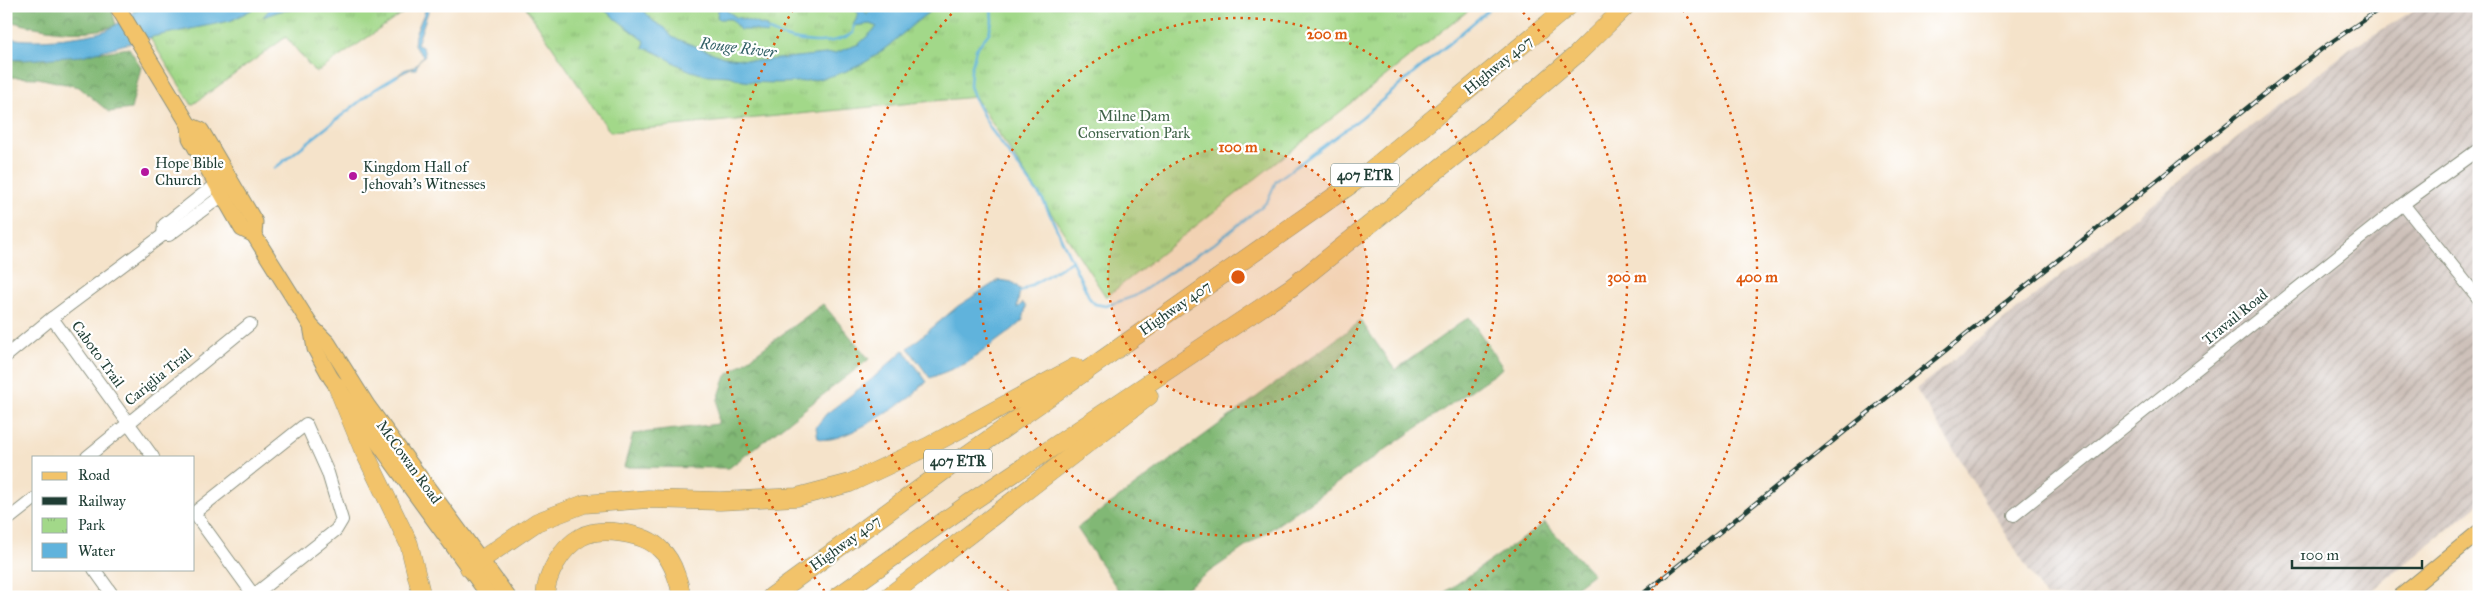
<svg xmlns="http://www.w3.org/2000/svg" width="2485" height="603" viewBox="0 0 2485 603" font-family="'IM FELL Great Primer',serif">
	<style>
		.industrial { fill: url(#industrial-furrows) }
		.forest { fill: url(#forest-crowns); stroke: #507a54 }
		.park { fill: url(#park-tufts); stroke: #608a5e }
		.water { fill: #60b3dc; stroke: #407888 }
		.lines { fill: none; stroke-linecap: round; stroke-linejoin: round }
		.stream { stroke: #60b3dc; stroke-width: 2.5 }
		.minor-casing { stroke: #8a907f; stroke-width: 14 }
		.major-casing { stroke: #8a907f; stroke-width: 17 }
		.highway-casing { stroke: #8a907f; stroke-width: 19 }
		.minor { stroke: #fff; stroke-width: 12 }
		.major { stroke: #f2c36a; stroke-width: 15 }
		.highway { stroke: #f2c36a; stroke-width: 18 }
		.rail-casing { stroke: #1f3d34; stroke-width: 4.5 }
		.rail { stroke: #fff; stroke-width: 2.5; stroke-dasharray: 8; stroke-linecap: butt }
		.ring { fill: none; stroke: #de580e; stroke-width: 2.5; stroke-dasharray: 2.5 5 }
		.poi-dot { fill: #b5179e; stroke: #fff; stroke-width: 2 }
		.labels { text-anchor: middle; stroke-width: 4.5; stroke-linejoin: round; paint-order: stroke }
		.shield { fill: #fff; stroke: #627771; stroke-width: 1 }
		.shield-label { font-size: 14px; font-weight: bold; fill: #1f3d34 }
		.street-label { font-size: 15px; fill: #1f3d34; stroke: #fff }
		.park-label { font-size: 15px; fill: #406449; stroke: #fff }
		.poi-label { font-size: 15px; fill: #1f3d34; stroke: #fff; text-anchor: start }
		.water-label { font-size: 16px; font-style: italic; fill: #326066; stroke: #fff }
		.centre { fill: #de580e; stroke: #fff; stroke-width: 2.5 }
		.ring-label { font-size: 15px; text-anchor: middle; font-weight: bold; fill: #de580e; stroke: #fff; stroke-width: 4.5; stroke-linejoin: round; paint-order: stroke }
	</style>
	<defs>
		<pattern id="industrial-furrows" width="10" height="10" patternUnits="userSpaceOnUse" patternTransform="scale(1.25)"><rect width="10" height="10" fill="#cec1ba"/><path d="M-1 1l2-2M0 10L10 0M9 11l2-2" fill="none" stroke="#a79e98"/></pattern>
		<pattern id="forest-crowns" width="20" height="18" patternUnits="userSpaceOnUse" patternTransform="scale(1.25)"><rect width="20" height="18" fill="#81b875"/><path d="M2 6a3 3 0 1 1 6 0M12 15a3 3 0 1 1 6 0" fill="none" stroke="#699761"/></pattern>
		<pattern id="park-tufts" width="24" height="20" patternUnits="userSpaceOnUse" patternTransform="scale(1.25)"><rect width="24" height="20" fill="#a2d889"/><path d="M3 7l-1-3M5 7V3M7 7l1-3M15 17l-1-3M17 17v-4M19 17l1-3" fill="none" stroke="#8bba77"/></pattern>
	</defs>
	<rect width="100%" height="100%" fill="#fff"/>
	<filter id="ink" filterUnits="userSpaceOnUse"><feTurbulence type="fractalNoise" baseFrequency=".02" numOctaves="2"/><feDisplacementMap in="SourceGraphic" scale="10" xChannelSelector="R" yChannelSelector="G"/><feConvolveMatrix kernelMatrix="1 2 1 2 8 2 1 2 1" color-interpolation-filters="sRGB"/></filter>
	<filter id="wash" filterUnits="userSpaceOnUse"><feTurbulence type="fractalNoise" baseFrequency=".0096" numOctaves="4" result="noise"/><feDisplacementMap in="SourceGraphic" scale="20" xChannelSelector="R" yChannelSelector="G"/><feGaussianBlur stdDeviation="1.12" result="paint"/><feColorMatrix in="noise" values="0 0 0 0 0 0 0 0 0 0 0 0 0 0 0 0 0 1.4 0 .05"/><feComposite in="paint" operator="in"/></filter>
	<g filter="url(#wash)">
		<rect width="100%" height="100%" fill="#f5e3ca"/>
		<polygon class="industrial" points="2421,6 2479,6 2479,504 2364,597 2045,597 1916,389 2350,49"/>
		<g class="forest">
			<path d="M6,6H95L112,10L116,25C86,38 37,29 6,20Z"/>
			<polygon points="61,48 103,52 129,48 141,67 131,109 109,112 79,87 38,78 6,77 6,49"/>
			<polygon points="823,304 869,359 729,468 624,467 633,434 718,424 718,399 726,376"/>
			<polygon points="1469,317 1503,368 1173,597 1123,597 1077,528 1361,321 1395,370"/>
			<polygon points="1545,523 1593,574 1563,597 1438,597"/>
		</g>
		<g class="park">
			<polygon points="130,6 413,6 316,73 286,37 192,105"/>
			<polygon points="525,6 1474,6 1106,297 975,97 610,132"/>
		</g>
		<g class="water">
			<path d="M177,6H259L230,21L156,36L82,56L24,60L6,59V36C21,45 90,37 107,30C119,25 130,11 143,8C153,5 166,7 177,6Z"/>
			<polygon points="272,6 320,6 280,11 263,17"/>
			<polygon points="427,6 430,6 417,44 423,48 425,55 418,62 416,69 411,69 397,76 404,70 414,67 423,56 414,46 415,35"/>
			<path d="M599,6H640L653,21L665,28L672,37L723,57L757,61L835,53L859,44L877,27L870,24L854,26L853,25L859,14L851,6H863L867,15L871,6H938C914,21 896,42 872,58C836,82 786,86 743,81C738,80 733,76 728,76C718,75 708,76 698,73C677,68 663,52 643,48L645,41Z"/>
			<polygon points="723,8 736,17 766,26 769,31 766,34 755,30 740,30 731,19 719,19 717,17 718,10"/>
			<polygon points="999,280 1012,282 1020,289 1017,308 1023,303 1026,307 1023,320 1013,329 967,363 930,378 908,348 958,306"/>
			<path d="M904,350L927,382L920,386L915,394C898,406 836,448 818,438L816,427L826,414L872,379Z"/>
		</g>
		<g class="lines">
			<g class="stream">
				<polyline points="991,6 992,21 989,33 976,49 971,70 970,86 976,102 990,128 1043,200 1090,299 1095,304 1106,306 1135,296 1219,240 1267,202 1276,181 1361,118 1493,6"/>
				<path d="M769,31C792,42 831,48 853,33L854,26"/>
				<polyline points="275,168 374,90 397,76"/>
				<polyline points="1020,292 1072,261"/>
			</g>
		</g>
	</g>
	<g filter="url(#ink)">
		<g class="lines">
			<g class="minor-casing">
				<g id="minor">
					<polyline points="2403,204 2479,299"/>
					<polyline points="163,235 164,225 216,184 225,183"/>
					<polyline points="52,318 153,457"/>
					<polyline points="6,356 52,318 163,235 169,235 223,195 227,187"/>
					<polyline points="87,457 250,324"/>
					<polyline points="194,513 306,424 328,473 342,520 336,530 254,595"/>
					<polyline points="194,513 255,597"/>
					<polyline points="2014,515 2403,204 2479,149"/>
					<polyline points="6,521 34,499"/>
					<polyline points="94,569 114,597"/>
				</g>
			</g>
			<g class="major-casing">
				<g id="major">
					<polyline points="117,6 189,125 190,138 242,229 254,235 311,326 328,343 367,405 508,597"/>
					<polyline points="189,125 201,130 255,222 254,235"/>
					<polyline points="311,326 315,349 331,378 490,597"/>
					<polyline points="2400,597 2479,532"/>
				</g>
			</g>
			<g class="highway-casing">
				<g id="highway">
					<polyline points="337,386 362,447 409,544 422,597"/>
					<polyline points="469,568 537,522 584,504 648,499 720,501 797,497 850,483 929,446 1075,367"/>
					<path d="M545,597C546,575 561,548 581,537C600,526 645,533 660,549C667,555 673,566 676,575C678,582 682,589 680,597"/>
					<polyline points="771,597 948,468 1366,174 1569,6"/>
					<polyline points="837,597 968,504 1292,287 1507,114 1576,55 1626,6"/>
					<polyline points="888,597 1149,396"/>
				</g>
			</g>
			<use href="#minor" class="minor"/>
			<use href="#major" class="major"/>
			<use href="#highway" class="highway"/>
			<g class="rail-casing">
				<polyline id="rail" points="1639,597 2278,83 2327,45 2384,6"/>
			</g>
			<use href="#rail" class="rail"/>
		</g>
	</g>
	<circle cx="1238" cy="277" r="130" fill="#de580e" fill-opacity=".12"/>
	<g class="ring">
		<circle cx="1238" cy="277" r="130"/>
		<circle cx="1238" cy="277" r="259"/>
		<path d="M1015 596A389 389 0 0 1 958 7M1518 7A389 389 0 0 1 1461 596"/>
		<path d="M829 597A519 519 0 0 1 793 10M1683 10A519 519 0 0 1 1647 597"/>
	</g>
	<g class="poi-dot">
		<circle cx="145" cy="172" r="5"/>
		<circle cx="353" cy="176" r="5"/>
	</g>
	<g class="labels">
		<g class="shield">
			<rect x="1331" y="163.5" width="68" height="23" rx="4"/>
			<rect x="924" y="449.5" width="68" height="23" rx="4"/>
		</g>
		<g class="shield-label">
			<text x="1365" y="180">407 ETR</text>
			<text x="958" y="466">407 ETR</text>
		</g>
		<g class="street-label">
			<text transform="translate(1498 65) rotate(-39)" y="5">Highway 407</text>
			<text transform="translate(1175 308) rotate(-35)" y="5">Highway 407</text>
			<text transform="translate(2235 317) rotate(-39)" y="5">Travail Road</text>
			<text transform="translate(98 354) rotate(54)" y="5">Caboto Trail</text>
			<text transform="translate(158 377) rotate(-39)" y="5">Cariglia Trail</text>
			<text transform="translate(409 462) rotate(54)" y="5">McCowan Road</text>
			<text transform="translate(845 543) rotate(-36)" y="5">Highway 407</text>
		</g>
		<g class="park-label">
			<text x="1134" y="121">Milne Dam<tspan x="1134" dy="17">Conservation Park</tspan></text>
		</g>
		<g class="poi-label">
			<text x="155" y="168">Hope Bible<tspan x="155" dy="17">Church</tspan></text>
			<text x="363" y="172">Kingdom Hall of<tspan x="363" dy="17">Jehovah's Witnesses</tspan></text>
		</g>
		<g class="water-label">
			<text transform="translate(738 47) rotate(7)" y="6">Rouge River</text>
		</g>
	</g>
	<circle cx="1238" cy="277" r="8" class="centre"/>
	<g class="ring-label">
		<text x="1327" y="39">200 m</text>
		<text x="1238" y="152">100 m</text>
		<text x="1627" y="282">300 m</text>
		<text x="1757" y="282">400 m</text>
	</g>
	<rect width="2485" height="603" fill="none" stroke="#fff" stroke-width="25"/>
	<rect x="32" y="456" width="162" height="115" fill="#ffffff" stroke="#a5b1ae"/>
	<rect x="42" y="472" width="25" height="8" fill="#f2c36a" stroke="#a5b1ae"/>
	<text x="78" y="480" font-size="15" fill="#1f3d34">Road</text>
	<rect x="42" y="497" width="25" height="8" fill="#1f3d34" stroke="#a5b1ae"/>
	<text x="78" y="506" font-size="15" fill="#1f3d34">Railway</text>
	<rect x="42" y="518" width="25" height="15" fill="url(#park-tufts)" stroke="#a5b1ae"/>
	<text x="78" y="530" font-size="15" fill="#1f3d34">Park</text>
	<rect x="42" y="543" width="25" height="15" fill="#60b3dc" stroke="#a5b1ae"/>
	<text x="78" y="556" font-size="15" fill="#1f3d34">Water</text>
	<path d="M2292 560v8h130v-8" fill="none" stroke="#1f3d34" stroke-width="2.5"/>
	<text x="2300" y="560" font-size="15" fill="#1f3d34" stroke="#ffffff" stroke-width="4" paint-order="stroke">100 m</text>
</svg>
